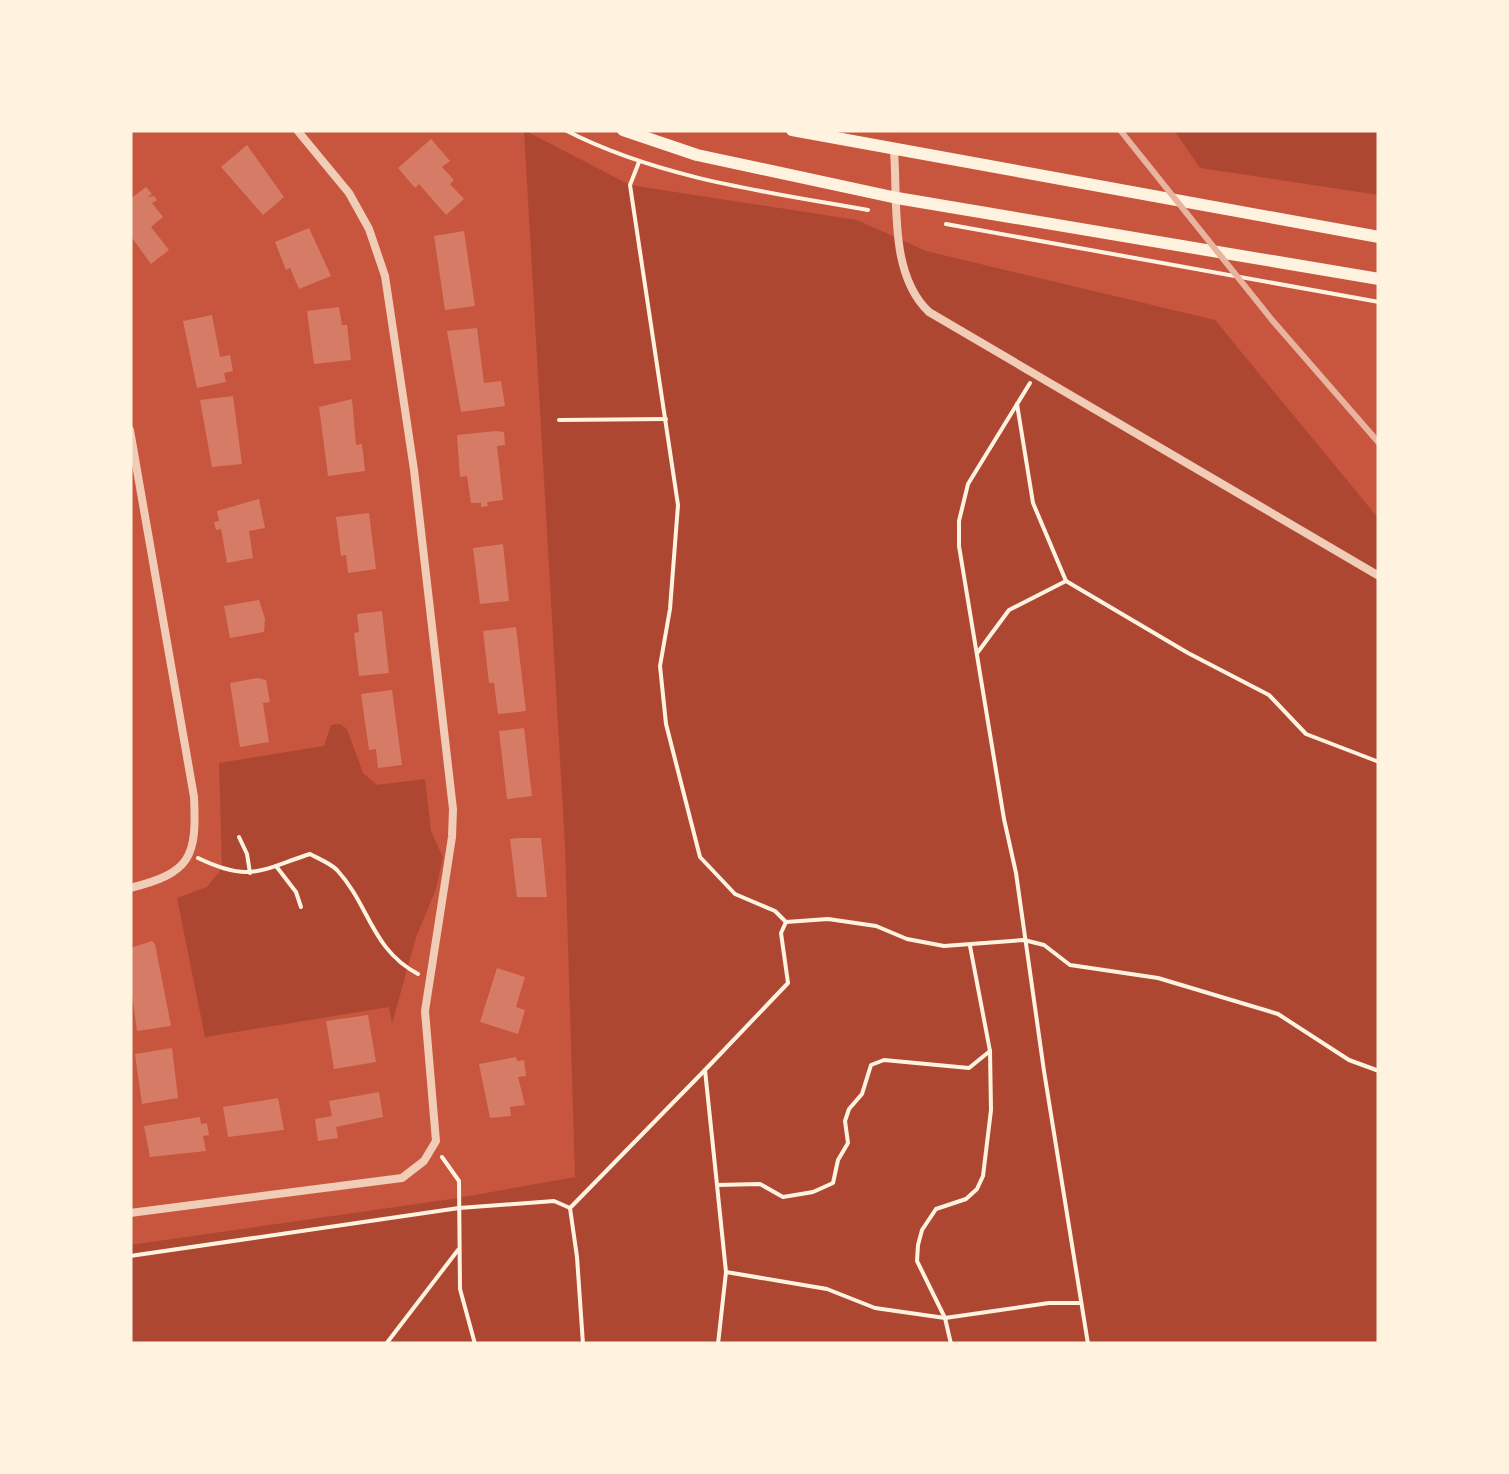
<svg xmlns="http://www.w3.org/2000/svg" width="1509" height="1474" viewBox="0 0 1509 1474" font-family="'Work Sans',sans-serif">
	<style>
		.green { fill: #ae4732 }
		.building { fill: #d67c66 }
		.lines { fill: none; stroke-linecap: round; stroke-linejoin: round }
		.path { stroke: #fff3e0; stroke-width: 4 }
		.minor { stroke: #f1ccb7; stroke-width: 8 }
		.primary { stroke: #fff3e0; stroke-width: 12 }
		.rail { stroke: #e9b49f; stroke-width: 6 }
	</style>
	<rect width="100%" height="100%" fill="#c8553d"/>
	<g class="green">
		<polygon points="524,130 630,185 857,220 926,251 1215,320 1379,519 1379,1344 130,1344 130,1245 458,1198 575,1177 565,846"/>
		<polygon points="1174,130 1379,130 1379,195 1200,168"/>
		<polygon points="340,724 347,729 363,773 377,785 425,779 431,831 443,858 435,892 416,937 392,1024 389,1007 205,1037 177,898 207,887 222,868 219,763 324,746 331,725"/>
	</g>
	<g class="building">
		<polygon points="431,139 450,161 442,167 454,180 450,184 464,199 446,215 419,184 415,188 398,168"/>
		<polygon points="247,145 284,197 263,215 221,167"/>
		<polygon points="146,187 152,194 147,197 154,196 157,200 152,203 163,217 151,227 169,250 151,264 130,235 130,199"/>
		<polygon points="309,228 331,276 299,289 290,268 286,270 275,242"/>
		<polygon points="464,231 475,306 445,310 434,236"/>
		<polygon points="339,307 342,325 347,325 351,360 314,364 307,311"/>
		<polygon points="212,315 220,357 230,355 233,371 224,373 226,382 197,388 183,321"/>
		<polygon points="477,328 484,383 501,381 505,406 461,412 447,331"/>
		<polygon points="233,396 242,464 212,467 200,400"/>
		<polygon points="352,399 356,445 362,444 365,471 328,476 319,407"/>
		<polygon points="496,431 504,432 505,445 497,446 503,500 487,502 488,506 481,507 481,503 471,503 467,476 460,477 457,435"/>
		<polygon points="259,499 265,528 249,531 253,558 227,563 221,529 216,530 214,522 219,521 217,511"/>
		<polygon points="369,513 376,569 348,573 346,555 341,556 336,517"/>
		<polygon points="503,544 509,601 480,604 473,548"/>
		<polygon points="259,600 265,619 264,632 230,638 224,606"/>
		<polygon points="382,611 389,673 359,676 354,633 359,632 357,614"/>
		<polygon points="516,627 526,711 498,714 494,683 489,683 483,631"/>
		<polygon points="258,678 266,680 270,702 263,703 269,742 240,747 230,683"/>
		<polygon points="392,690 402,765 378,768 376,749 369,750 361,694"/>
		<polygon points="524,728 532,796 507,799 499,731"/>
		<polygon points="518,838 541,838 547,897 517,897 510,839"/>
		<polygon points="152,941 155,944 171,1026 137,1031 130,980 130,948"/>
		<polygon points="497,968 525,977 516,1007 525,1010 518,1034 480,1022"/>
		<polygon points="368,1015 376,1062 334,1069 326,1021"/>
		<polygon points="172,1048 178,1098 142,1104 135,1054"/>
		<polygon points="516,1057 517,1061 524,1060 526,1076 518,1077 525,1105 510,1107 511,1116 490,1118 479,1064"/>
		<polygon points="379,1092 383,1117 336,1127 338,1138 318,1141 315,1119 332,1116 329,1101"/>
		<polygon points="278,1098 284,1130 228,1137 223,1107"/>
		<polygon points="200,1117 201,1124 207,1123 209,1135 203,1136 206,1151 150,1157 144,1126"/>
	</g>
	<g class="lines">
		<g class="path">
			<path d="M565,130C658,178 766,192 868,210"/>
			<polyline points="639,162 630,185 678,505 670,609 660,666 666,724 700,857 735,894 775,911 786,922 828,919 876,926 907,939 944,946 1024,940 1044,945 1070,965 1158,978 1278,1014 1349,1060 1379,1071"/>
			<polyline points="946,224 1379,302"/>
			<polyline points="1030,383 968,484 959,521 959,546 1004,819 1016,873 1044,1071 1088,1344"/>
			<polyline points="1017,404 1033,503 1066,581 1188,653 1269,695 1306,734 1379,762"/>
			<polyline points="559,420 666,419"/>
			<polyline points="978,652 1009,610 1066,581"/>
			<polyline points="239,837 247,854 250,873"/>
			<path d="M198,858C250,883 260,870 310,854C319,859 330,863 337,870C370,906 371,949 418,974"/>
			<polyline points="276,866 296,892 301,907"/>
			<polyline points="786,922 781,933 788,983 705,1070 717,1185 760,1184 783,1197 813,1192 833,1183 838,1160 848,1143 845,1121 849,1109 862,1094 871,1065 884,1060 969,1068 990,1051"/>
			<polyline points="442,1157 459,1181 460,1289 475,1344"/>
			<polyline points="717,1185 726,1272 718,1344"/>
			<polyline points="570,1208 705,1070"/>
			<polyline points="130,1256 459,1208 554,1201 570,1208 577,1257 583,1344"/>
			<polyline points="726,1272 827,1289 875,1308 945,1318 1049,1303 1079,1303"/>
			<polyline points="386,1344 458,1250"/>
			<polyline points="951,1344 945,1318 917,1261 918,1245 922,1230 936,1209 966,1199 977,1189 983,1176 991,1110 990,1051 970,946"/>
		</g>
		<g class="minor">
			<path d="M894,151C898,203 889,274 929,312L1379,576"/>
			<path d="M130,430L194,797C197,857 191,873 130,888"/>
			<polyline points="130,1213 402,1178 424,1161 436,1141 425,1011 452,837 453,809 414,470 385,276 369,229 349,193 297,130"/>
		</g>
		<g class="primary">
			<polyline points="623,130 697,155 897,198 1379,279"/>
			<polyline points="792,130 1379,237"/>
		</g>
		<polyline class="rail" points="1120,130 1272,320 1379,443"/>
	</g>
	<rect width="1509" height="1474" fill="none" stroke="#fff3e0" stroke-width="265"/>
</svg>
